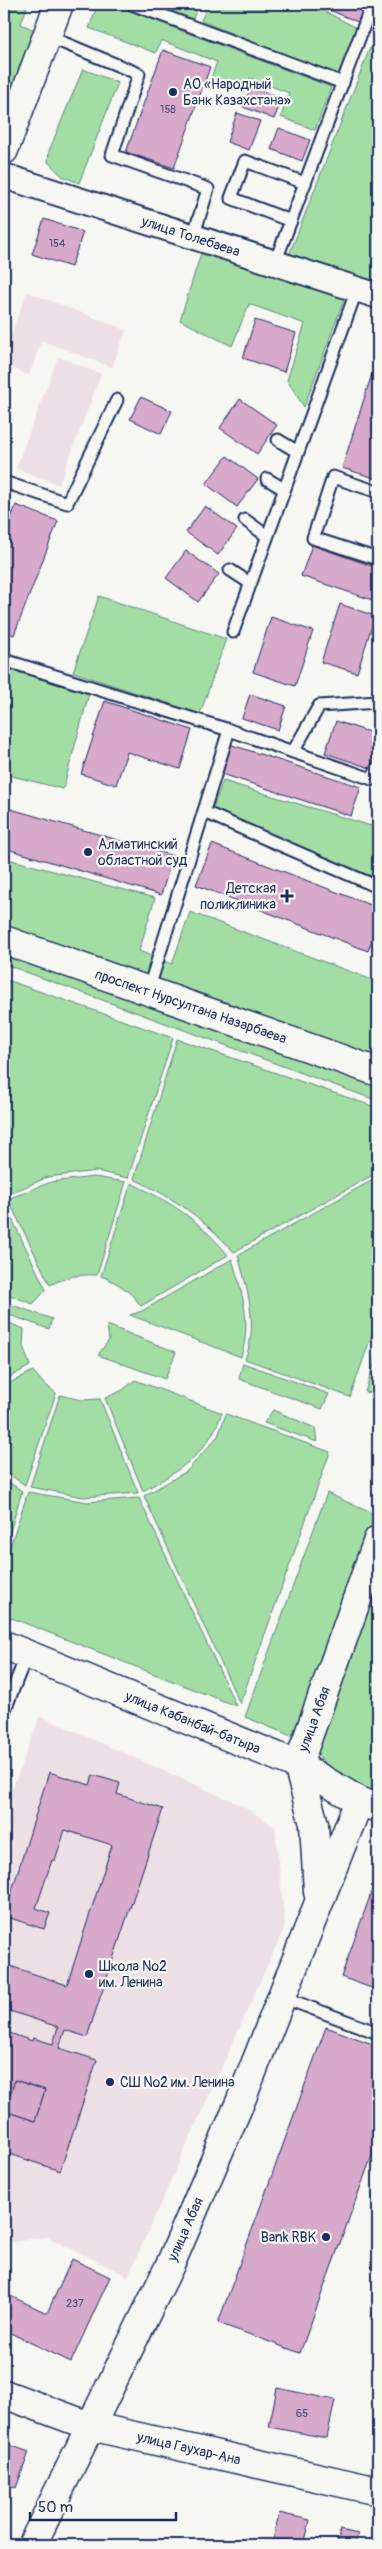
<svg xmlns="http://www.w3.org/2000/svg" width="382" height="2549" viewBox="0 0 382 2549" font-family="Pangolin,sans-serif">
	<style>
		.built { fill: #eddfe6 }
		.green { fill: #a2dea4; stroke: #5e8681 }
		.building { fill: #d7a9ca; stroke: #1b2f5e; fill-rule: evenodd }
		.lines { fill: none; stroke-linecap: round; stroke-linejoin: round }
		.lane-casing { stroke: #1b2f5e; stroke-width: 15 }
		.street-casing { stroke: #1b2f5e; stroke-width: 28 }
		.secondary-casing { stroke: #1b2f5e; stroke-width: 31 }
		.lane { stroke: #f6f6f2; stroke-width: 11 }
		.street { stroke: #f6f6f2; stroke-width: 24 }
		.secondary { stroke: #f6f6f2; stroke-width: 28 }
		.poi-dot { fill: #1b2f5e; stroke: #f6f6f2; stroke-width: 2 }
		.labels { text-anchor: middle; stroke-width: 4.5; stroke-linejoin: round; paint-order: stroke }
		.number-label { font-size: 11px; fill: #4a4e79 }
		.poi-label { font-size: 14px; fill: #1b2f5e; stroke: #f6f6f2; text-anchor: start }
		.street-label { font-size: 14px; fill: #1b2f5e; stroke: #f6f6f2 }
	</style>
	<rect width="100%" height="100%" fill="#f6f6f2"/>
	<filter id="ink" filterUnits="userSpaceOnUse"><feTurbulence type="fractalNoise" baseFrequency=".02" numOctaves="2"/><feDisplacementMap in="SourceGraphic" scale="10" xChannelSelector="R" yChannelSelector="G"/><feConvolveMatrix kernelMatrix="1 2 1 2 8 2 1 2 1" color-interpolation-filters="sRGB"/></filter>
	<g filter="url(#ink)">
		<g class="built">
			<polygon points="27,292 126,330 112,367 42,341 29,375 4,365 4,353"/>
			<polygon points="58,357 101,374 59,485 16,468"/>
			<polygon points="40,1716 243,1806 275,1827 285,1926 128,2276 47,2237 12,2242 4,2239 4,1811"/>
		</g>
		<g class="green">
			<polygon points="4,4 28,4 21,24 39,32 4,132"/>
			<polygon points="98,4 111,4 331,87 315,130 281,117 289,93 250,78 244,93 210,80 217,62 161,40 156,53 89,28"/>
			<polygon points="151,4 199,4 193,19"/>
			<polygon points="208,4 324,4 322,10 357,28 341,77 201,21"/>
			<polygon points="370,48 378,52 378,290 289,255"/>
			<polygon points="83,69 118,83 79,183 62,176 48,162 49,151"/>
			<polygon points="202,250 345,297 304,407 287,380 305,324 249,304 232,346 180,320"/>
			<polygon points="99,596 226,639 200,714 73,672"/>
			<polygon points="4,668 89,694 63,789 4,774"/>
			<polygon points="223,781 378,828 378,854 371,876 212,810"/>
			<polygon points="4,858 155,898 139,951 172,964 190,912 378,982 378,1060 4,927"/>
			<polygon points="4,947 378,1083 378,1101 4,964"/>
			<polygon points="4,979 173,1038 128,1178 96,1171 48,1177 6,1195"/>
			<path d="M177,1039L378,1108V1172L234,1252C202,1217 177,1200 134,1179Z"/>
			<path d="M94,1177L126,1182L97,1275C78,1274 66,1277 50,1285L8,1199L51,1182Z"/>
			<path d="M378,1177V1317L350,1397L245,1359C259,1324 247,1289 238,1255Z"/>
			<path d="M131,1183C172,1203 198,1219 228,1255L141,1306C130,1291 119,1283 101,1276Z"/>
			<polygon points="4,1202 46,1290 33,1304 4,1293"/>
			<path d="M232,1259C242,1293 252,1322 241,1357L130,1315L142,1311Z"/>
			<polygon points="4,1302 52,1319 49,1329 4,1313"/>
			<polygon points="4,1321 24,1329 23,1346 30,1366 4,1380"/>
			<polygon points="107,1325 176,1352 165,1379 98,1355 109,1340"/>
			<polygon points="378,1351 378,1394 365,1392"/>
			<polygon points="243,1363 329,1394 322,1409 239,1379"/>
			<polygon points="33,1371 42,1382 56,1393 25,1485 4,1471 4,1386"/>
			<path d="M135,1380L222,1413C207,1455 180,1470 143,1491L105,1398L123,1390Z"/>
			<polygon points="60,1395 81,1400 100,1399 138,1493 83,1497 30,1487"/>
			<polygon points="273,1410 315,1428 317,1442 264,1423"/>
			<polygon points="226,1414 330,1452 240,1704 144,1496 187,1471 218,1436"/>
			<polygon points="4,1479 22,1491 4,1552"/>
			<polygon points="28,1492 87,1502 139,1498 236,1706 4,1615 4,1565"/>
			<polygon points="327,1493 378,1516 378,1521 296,1738 245,1717"/>
			<polygon points="378,1571 378,1795 327,1766 313,1749"/>
		</g>
		<g class="building">
			<polygon points="329,4 365,4 358,22 327,9"/>
			<polygon points="163,50 210,67 174,168 126,152"/>
			<polygon points="251,86 282,99 274,119 243,107"/>
			<polygon points="237,113 260,121 249,150 227,142"/>
			<polygon points="279,128 310,140 302,161 271,149"/>
			<polygon points="44,219 83,232 71,267 32,254"/>
			<polygon points="255,320 296,333 284,372 243,358"/>
			<polygon points="378,355 378,479 342,468"/>
			<polygon points="141,397 172,411 161,434 130,419"/>
			<polygon points="240,399 277,425 257,454 220,428"/>
			<polygon points="227,456 258,479 237,507 206,484"/>
			<polygon points="16,505 58,521 14,635 4,631 4,537"/>
			<polygon points="205,506 237,529 218,555 186,532"/>
			<polygon points="312,545 378,568 378,602 301,576"/>
			<polygon points="186,551 219,574 198,602 166,578"/>
			<polygon points="340,604 375,616 357,673 321,662"/>
			<polygon points="271,617 313,631 295,686 253,672"/>
			<polygon points="250,694 286,706 278,730 242,718"/>
			<polygon points="105,701 192,730 180,769 127,752 116,785 81,774"/>
			<polygon points="336,721 378,735 378,743 370,768 325,753"/>
			<polygon points="229,744 361,787 351,816 219,773"/>
			<polygon points="4,807 173,856 161,895 4,848"/>
			<polygon points="212,844 378,908 378,923 368,951 196,885"/>
			<path d="M49,1772L90,1785L93,1775L120,1783L117,1794L163,1809L87,2037L65,2030L59,2048L97,2060L60,2171L4,2152V2031L32,2041L33,2038L53,2044L58,2027L4,2009V1964L67,1985L112,1845L65,1830L55,1861L52,1860L36,1908L50,1913L44,1929L4,1916ZM15,2080L45,2090L35,2121L5,2111Z"/>
			<polygon points="374,1885 378,1886 377,1990 341,1977"/>
			<polygon points="326,2027 378,2046 378,2139 300,2353 218,2323"/>
			<polygon points="15,2080 45,2090 35,2121 5,2111"/>
			<polygon points="72,2259 110,2277 71,2362 4,2330 4,2293 47,2313"/>
			<polygon points="378,2284 378,2320 371,2319"/>
			<polygon points="277,2388 335,2400 327,2438 269,2427"/>
			<polygon points="4,2443 29,2452 16,2488 4,2484"/>
			<polygon points="279,2513 310,2520 304,2545 273,2540"/>
			<polygon points="340,2530 358,2534 355,2545 337,2545"/>
		</g>
		<g class="lines">
			<g class="lane-casing">
				<g id="lane">
					<polyline points="132,4 343,83"/>
					<polyline points="47,36 139,74 112,155 208,189 193,237"/>
					<polyline points="291,221 231,198 245,161 305,183"/>
					<polyline points="275,263 372,4"/>
					<polyline points="278,440 298,452"/>
					<polyline points="267,479 284,489"/>
					<polyline points="4,482 67,503 117,400"/>
					<polyline points="378,492 333,477 313,538 378,559"/>
					<polyline points="245,520 267,536"/>
					<polyline points="230,570 250,583"/>
					<polyline points="233,632 357,289"/>
					<polyline points="4,660 229,730 372,779 378,767"/>
					<polyline points="293,752 319,706 378,702"/>
					<polyline points="204,812 378,887"/>
					<polyline points="148,991 229,730"/>
					<polyline points="4,1712 27,1654"/>
					<polyline points="282,1997 378,2033"/>
				</g>
			</g>
			<g class="street-casing">
				<polyline id="street" points="4,176 378,296"/>
			</g>
			<g class="secondary-casing">
				<g id="secondary">
					<polyline points="4,150 59,4"/>
					<polyline points="4,940 378,1072"/>
					<polyline points="4,1645 298,1765 359,1801 378,1808"/>
					<polyline points="318,1892 314,1824 298,1765 378,1540"/>
					<polyline points="4,2394 90,2426 378,2491"/>
					<polyline points="32,2545 170,2265 241,2100 359,1801"/>
				</g>
			</g>
			<use href="#lane" class="lane"/>
			<use href="#street" class="street"/>
			<use href="#secondary" class="secondary"/>
		</g>
	</g>
	<g class="poi-dot">
		<circle cx="173" cy="92" r="5"/>
		<circle cx="88" cy="852" r="5"/>
		<path d="M284.5 888.5h5v5h5v5h-5v5h-5v-5h-5v-5h5z"/>
		<circle cx="89" cy="1974" r="5"/>
		<circle cx="110" cy="2082" r="5"/>
		<circle cx="326" cy="2237" r="5"/>
	</g>
	<g class="labels">
		<g class="number-label">
			<text x="168" y="113">158</text>
			<text x="57" y="247">154</text>
			<text x="75" y="2307">237</text>
			<text x="302" y="2417">65</text>
		</g>
		<g class="poi-label">
			<text x="183" y="89">AO «Народный<tspan x="183" dy="16">Банк Казахстана»</tspan></text>
			<text x="98" y="849">Алматинский<tspan x="98" dy="16">областной суд</tspan></text>
			<text x="276" y="893" text-anchor="end">Детская<tspan x="276" dy="16">поликлиника</tspan></text>
			<text x="99" y="1971">Школа №2<tspan x="99" dy="16">им. Ленина</tspan></text>
			<text x="120" y="2087">СШ №2 им. Ленина</text>
			<text x="316" y="2242" text-anchor="end">Bank RBK</text>
		</g>
		<g class="street-label">
			<text transform="translate(191 236) rotate(18)" y="5">улица Толебаева</text>
			<text transform="translate(191 1006) rotate(19)" y="5">проспект Нурсултана Назарбаева</text>
			<text transform="translate(314 1719) rotate(-70)" y="5">улица Абая</text>
			<text transform="translate(193 1722) rotate(22)" y="5">улица Кабанбай-батыра</text>
			<text transform="translate(185 2229) rotate(-66)" y="5">улица Абая</text>
			<text transform="translate(189 2448) rotate(13)" y="5">улица Гаухар-Ана</text>
		</g>
	</g>
	<rect width="382" height="2549" fill="none" stroke="#f6f6f2" stroke-width="20"/>
	<rect x="10" y="10" width="362" height="2529" fill="none" stroke="#1b2f5e" stroke-width="2" filter="url(#ink)"/>
	<path d="M30 2512v8h146v-8" fill="none" stroke="#1b2f5e" stroke-width="2.5"/>
	<text x="38" y="2512" font-size="15" fill="#1b2f5e" stroke="#f6f6f2" stroke-width="4" paint-order="stroke">50 m</text>
</svg>
